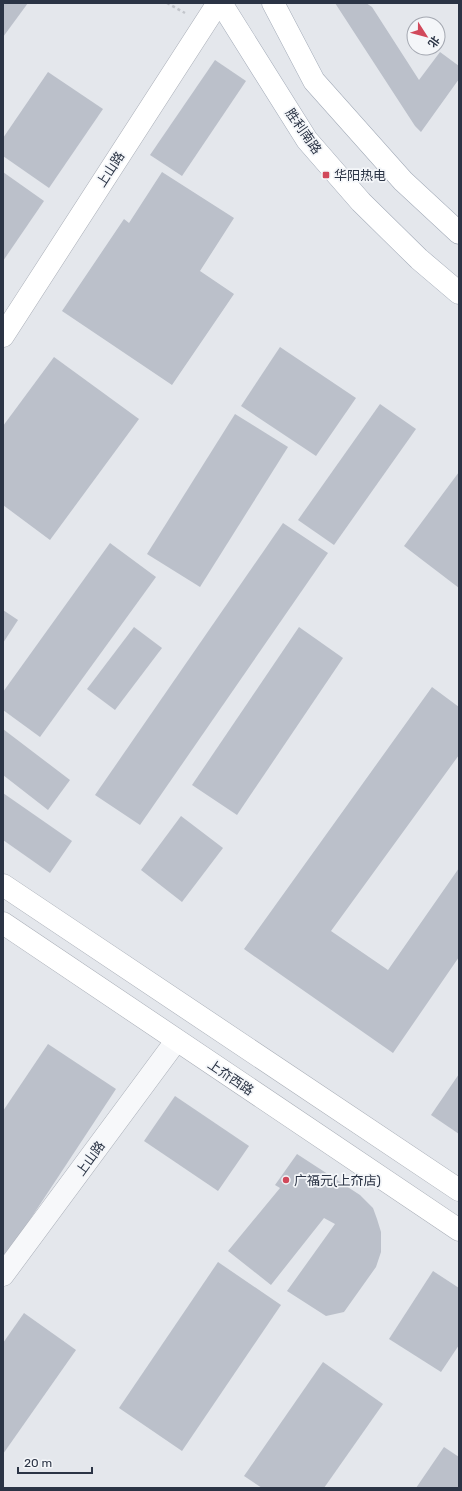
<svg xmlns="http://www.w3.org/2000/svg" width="462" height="1491" viewBox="0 0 462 1491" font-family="Rubik,'Noto Sans SC',sans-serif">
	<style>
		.building { fill: #bbc0ca }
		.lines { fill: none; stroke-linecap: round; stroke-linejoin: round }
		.street-casing { stroke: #a9aeb7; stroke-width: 23 }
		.secondary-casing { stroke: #a9aeb7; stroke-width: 23 }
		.primary-casing { stroke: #a3abb8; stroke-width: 23 }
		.path { stroke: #c2c5cb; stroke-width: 2.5; stroke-dasharray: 3 3; stroke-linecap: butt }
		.street { stroke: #f7f8fa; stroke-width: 22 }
		.secondary { stroke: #fff; stroke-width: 22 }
		.primary { stroke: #fff; stroke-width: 22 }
		.poi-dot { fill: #d1495b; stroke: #f4f6f9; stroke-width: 1.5 }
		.labels { text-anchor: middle; stroke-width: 3.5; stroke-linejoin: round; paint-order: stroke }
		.street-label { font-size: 13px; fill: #2b3445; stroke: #f4f6f9 }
		.poi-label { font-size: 13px; fill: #2b3445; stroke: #f4f6f9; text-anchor: start }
	</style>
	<rect width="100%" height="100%" fill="#e4e7ec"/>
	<g class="building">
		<polygon points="3,3 28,3 3,37"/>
		<polygon points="335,3 366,3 372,7 419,80 440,52 459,66 459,79 421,132 415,126"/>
		<polygon points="215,60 246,81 182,176 150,155"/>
		<polygon points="48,72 103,109 49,188 3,156 3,138"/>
		<polygon points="3,172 44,201 3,261"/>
		<polygon points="162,172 234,218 200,271 234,294 172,385 62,311 124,219 129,223"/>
		<polygon points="280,347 356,398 316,456 241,406"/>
		<polygon points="54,357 139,419 50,540 3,505 3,426"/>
		<polygon points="380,404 416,429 334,545 298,520"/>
		<polygon points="235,414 288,447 200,587 147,554"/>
		<polygon points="459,472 459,588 404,546"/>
		<polygon points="283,523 328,553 140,825 95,795"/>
		<polygon points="110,543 156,577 40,737 3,710 3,692"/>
		<polygon points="3,610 18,620 3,643"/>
		<polygon points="134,627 162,648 115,710 87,689"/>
		<polygon points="299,627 343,658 237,815 192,785"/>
		<polygon points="432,687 459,707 459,755 331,931 388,970 459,868 459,957 393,1053 244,949"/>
		<polygon points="3,729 70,780 48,810 3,775"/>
		<polygon points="3,793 72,841 50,873 3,840"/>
		<polygon points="181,816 223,848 182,902 141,870"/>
		<polygon points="48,1044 116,1089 6,1256 3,1254 3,1111"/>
		<polygon points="459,1074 459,1134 431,1115"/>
		<polygon points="175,1096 249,1146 218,1191 144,1141"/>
		<polygon points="297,1154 360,1195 373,1208 377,1219 381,1232 381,1252 376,1267 344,1312 326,1316 287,1291 335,1224 324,1218 271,1285 228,1251 280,1188 275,1185"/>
		<polygon points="218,1262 281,1305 182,1451 119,1408"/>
		<polygon points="433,1271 459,1288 459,1345 441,1372 389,1339"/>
		<polygon points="24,1313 76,1350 3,1454 3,1343"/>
		<polygon points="323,1362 383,1404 324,1488 262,1488 244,1476"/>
		<polygon points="444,1447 459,1457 459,1488 416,1488"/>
	</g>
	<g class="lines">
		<g class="street-casing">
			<polyline id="street" points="3,1275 176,1041"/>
		</g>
		<g class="secondary-casing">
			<g id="secondary">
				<polyline points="3,336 218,3"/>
				<polyline points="3,885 459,1190"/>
				<polyline points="3,923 459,1230"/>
			</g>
		</g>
		<g class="primary-casing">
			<g id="primary">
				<polyline points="221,3 307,140 361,202 419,259 459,293"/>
				<polyline points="273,3 314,81 403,181 459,233"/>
			</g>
		</g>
		<polyline class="path" points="167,3 185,13"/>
		<use href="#street" class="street"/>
		<use href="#secondary" class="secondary"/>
		<use href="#primary" class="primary"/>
	</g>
	<g class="poi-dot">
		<rect x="322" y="171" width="8" height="8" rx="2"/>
		<circle cx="286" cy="1180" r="4"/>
	</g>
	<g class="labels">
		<g class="street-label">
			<text transform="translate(304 131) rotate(55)" y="5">胜利南路</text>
			<text transform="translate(110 169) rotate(-57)" y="5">上山路</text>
			<text transform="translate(231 1077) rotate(34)" y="5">上夼西路</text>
			<text transform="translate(90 1158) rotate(-54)" y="5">上山路</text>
		</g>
		<g class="poi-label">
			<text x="334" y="180">华阳热电</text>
			<text x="294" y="1185">广福元(上夼店)</text>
		</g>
	</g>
	<rect width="462" height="1491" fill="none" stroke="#2b3445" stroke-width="8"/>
	<g transform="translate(426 36) rotate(126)"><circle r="19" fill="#f4f6f9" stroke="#a4a8b1"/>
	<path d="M0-3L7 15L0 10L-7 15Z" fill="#d1495b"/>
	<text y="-6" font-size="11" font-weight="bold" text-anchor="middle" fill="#2b3445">北</text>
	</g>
	<path d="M18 1467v6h74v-6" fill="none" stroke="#2b3445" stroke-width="2"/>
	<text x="24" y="1467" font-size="12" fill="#2b3445" stroke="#f4f6f9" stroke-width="3" paint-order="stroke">20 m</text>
</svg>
